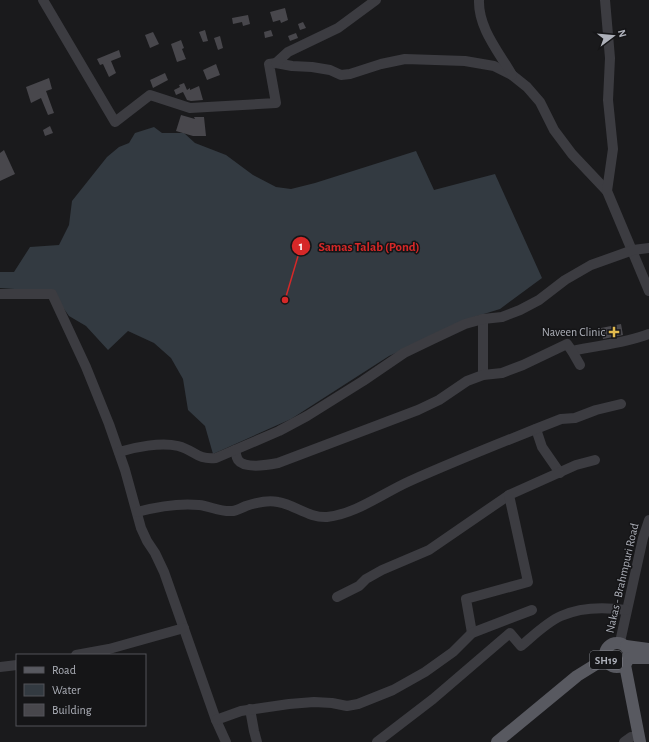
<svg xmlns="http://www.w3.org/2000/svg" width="649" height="742" viewBox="0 0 649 742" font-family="'Alegreya Sans',sans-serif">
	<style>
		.water { fill: #333a41 }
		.building { fill: #48474c }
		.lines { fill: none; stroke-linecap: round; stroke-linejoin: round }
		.minor { stroke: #3c3c41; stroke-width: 10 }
		.major { stroke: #585960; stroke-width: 12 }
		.poi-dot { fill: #e1ba4e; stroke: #151517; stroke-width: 1.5 }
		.labels { text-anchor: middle; stroke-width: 3; stroke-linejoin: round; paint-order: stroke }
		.shield { fill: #151517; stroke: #808289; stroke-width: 1 }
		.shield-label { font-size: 11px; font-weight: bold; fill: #aeb1ba }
		.poi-label { font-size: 12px; fill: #aeb1ba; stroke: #151517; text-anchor: end }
		.street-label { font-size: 12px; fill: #aeb1ba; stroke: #151517 }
		.leader { fill: none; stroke: #d62828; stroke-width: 1.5 }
		.callout-dot { fill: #d62828; stroke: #151517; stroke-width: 1.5 }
		.mark-label { font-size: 12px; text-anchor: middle; font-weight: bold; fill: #fff }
		.callout-label { font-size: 13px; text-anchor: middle; font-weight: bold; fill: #d62828; stroke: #151517; stroke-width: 3; stroke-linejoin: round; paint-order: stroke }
	</style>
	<rect width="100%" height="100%" fill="#1a1a1c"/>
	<polygon class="water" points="154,127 162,133 184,133 195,143 226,155 253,175 276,187 291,189 315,183 416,151 434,190 495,174 542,278 500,309 474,317 389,356 291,419 213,454 205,426 188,410 183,379 171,358 154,343 128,331 108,350 86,326 69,316 50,289 29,290 0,288 0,272 14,272 30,247 59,245 69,225 72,201 107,157 119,147 129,143 135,133"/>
	<g class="building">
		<polygon points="285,8 288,20 281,23 280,20 273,22 270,12"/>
		<polygon points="248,15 250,24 243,26 242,22 233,24 232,18"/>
		<polygon points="303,22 306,28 300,30 298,24"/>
		<polygon points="205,30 208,41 203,42 199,32"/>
		<polygon points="271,30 273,36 265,38 264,32"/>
		<polygon points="153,32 159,44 150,48 145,35"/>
		<polygon points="296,33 298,38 290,41 288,36"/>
		<polygon points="220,36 223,48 218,50 214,38"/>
		<polygon points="181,40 184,48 182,49 186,59 177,62 171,44"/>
		<polygon points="119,50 121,57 111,61 116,73 109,77 103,64 100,65 97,59"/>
		<polygon points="216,64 220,75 207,80 203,70"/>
		<polygon points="165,73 168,80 153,88 150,80"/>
		<polygon points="49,78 52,89 46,91 54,113 48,115 41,98 31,103 26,87"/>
		<polygon points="184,83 187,90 190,88 190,90 199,86 203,100 191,101 187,100 183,92 176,95 174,90 180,87 179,85"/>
		<polygon points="181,115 195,119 194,117 204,117 206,136 193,136 176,131"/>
		<polygon points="50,126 53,133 45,136 43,130"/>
		<polygon points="4,150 15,174 0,181 0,153"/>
		<polygon points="621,324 623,335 603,339 601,328"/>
	</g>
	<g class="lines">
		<g class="minor">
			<polyline points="43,0 115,122 150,95 190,108 276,103 269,64 276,63 292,66 312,67 330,70 341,75 350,74 381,64 405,59 465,61 494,66 512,75 527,87 540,102 554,130 572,154 607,191"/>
			<path d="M479,0C478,28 499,52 512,75"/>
			<polyline points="605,0 610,58 608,100 613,149 607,191 649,291"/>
			<polyline points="276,63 288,52 338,28 376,0"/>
			<polyline points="0,294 52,294 86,367 109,424 125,470 141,528 147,541 155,553 164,572 216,720 226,742"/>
			<path d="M572,351C598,345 624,344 649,334"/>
			<polyline points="483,375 483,319"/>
			<polyline points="536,429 542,447 560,473"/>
			<path d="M235,450C236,453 236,457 238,460C244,469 268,465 278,463L418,410L439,400L467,381L483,375L502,373L523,365L567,344L572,351L580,365"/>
			<path d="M119,452C135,447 161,442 178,446C195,450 196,460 216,458L279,431L307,416L363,381L404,353L431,340L465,324L483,319L502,317L520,310L539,300L565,280L591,265L633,250L649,248"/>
			<path d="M137,512C156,507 179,503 199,505C210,506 220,512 232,511C236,511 241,508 246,506C255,503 269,500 278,502C295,505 309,518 327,517C356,514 383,493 410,481C460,459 510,439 561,419L575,418L596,410L621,404"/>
			<polyline points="337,597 359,586 366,579 382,570 429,550 509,495"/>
			<polyline points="472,633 466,599 528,582 509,495 576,465 595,460"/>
			<polyline points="620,642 643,538 649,520"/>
			<polyline points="76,655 109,649 184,628"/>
			<polyline points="0,667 17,665"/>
			<polyline points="250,709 254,731 257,742"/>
			<polyline points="216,720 241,711 289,704 314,702 332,703 347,706 358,704 393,690 425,672 453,652 472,633 532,610"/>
			<path d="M377,742L433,699L510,633L521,646C533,636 547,622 561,616C581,607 605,607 626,610"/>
			<polyline points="624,742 631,737"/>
		</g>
		<g class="major">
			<circle cx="617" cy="655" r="12"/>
			<polyline points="626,646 649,649"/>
			<polyline points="630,658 649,658"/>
			<polyline points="625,665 640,742"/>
			<polyline points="497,742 577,676 606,658"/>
		</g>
	</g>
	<path class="poi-dot" d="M612 326h4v4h4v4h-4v4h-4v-4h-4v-4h4z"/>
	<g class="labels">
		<rect class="shield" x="590" y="651" width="32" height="18" rx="3"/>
		<g class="shield-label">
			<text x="606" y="664">SH19</text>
		</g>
		<g class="poi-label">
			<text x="605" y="336">Naveen Clinic</text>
		</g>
		<g class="street-label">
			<text transform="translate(622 578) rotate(-77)" y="4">Nakas - Brahmpuri Road</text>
		</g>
	</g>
	<path class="leader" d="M285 300L301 246"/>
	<g class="callout-dot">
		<circle cx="285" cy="300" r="4"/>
		<circle cx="301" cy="246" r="10"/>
	</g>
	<g class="mark-label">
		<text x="301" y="250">1</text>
	</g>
	<g class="callout-label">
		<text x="369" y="251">Samas Talab (Pond)</text>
	</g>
	<rect x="16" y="654" width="130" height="72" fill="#151517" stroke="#525358"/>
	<rect x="24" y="667" width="20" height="6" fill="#585960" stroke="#525358"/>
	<text x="52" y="674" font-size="12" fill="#aeb1ba">Road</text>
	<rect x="24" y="684" width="20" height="12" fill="#333a41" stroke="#525358"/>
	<text x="52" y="694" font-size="12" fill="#aeb1ba">Water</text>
	<rect x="24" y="704" width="20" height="12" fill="#48474c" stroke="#525358"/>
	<text x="52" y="714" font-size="12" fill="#aeb1ba">Building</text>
	<g transform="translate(613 36) rotate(74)" stroke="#151517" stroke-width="3" paint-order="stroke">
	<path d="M0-3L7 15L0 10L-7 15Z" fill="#aeb1ba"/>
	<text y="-6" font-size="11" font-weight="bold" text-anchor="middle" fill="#aeb1ba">N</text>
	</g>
</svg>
